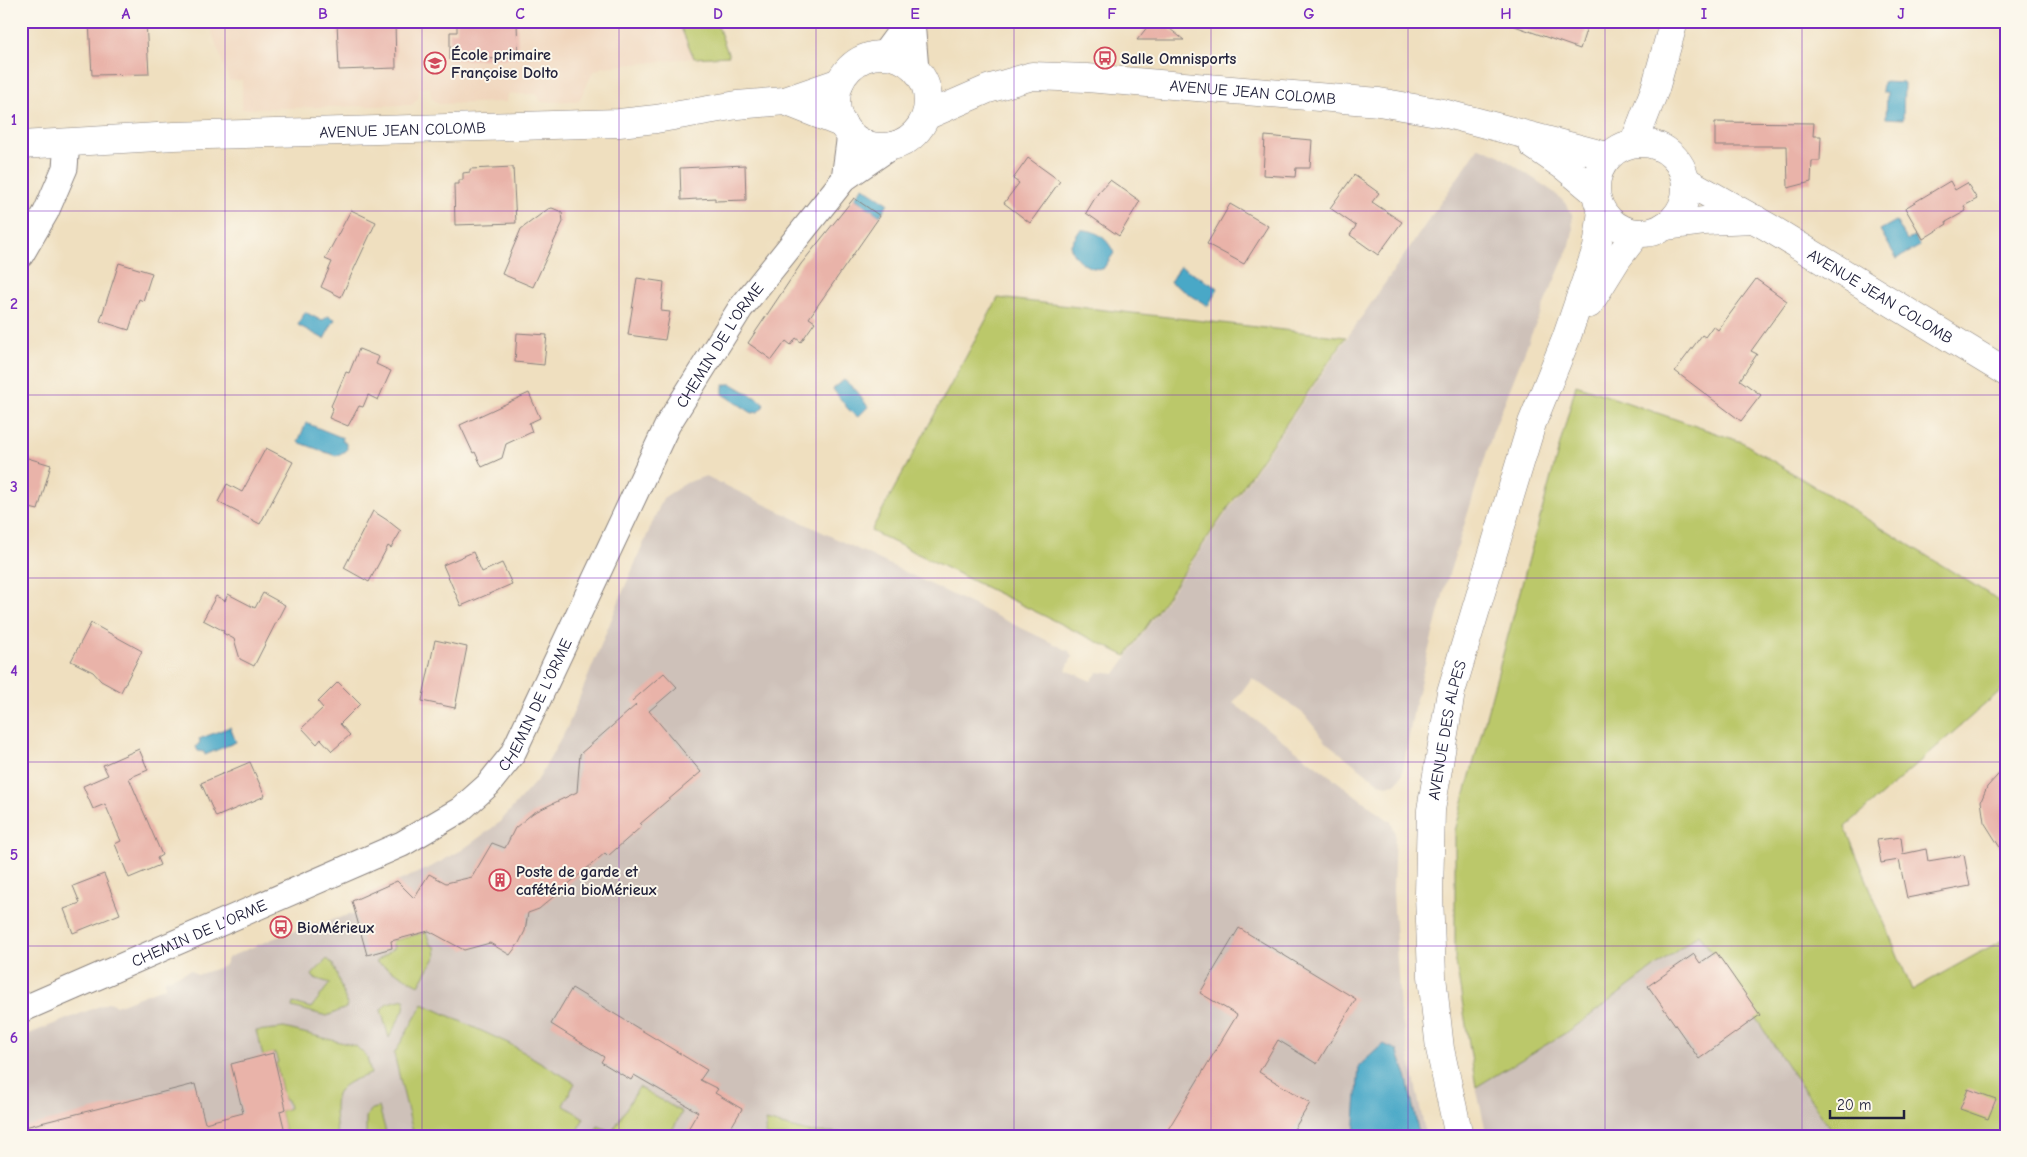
<svg xmlns="http://www.w3.org/2000/svg" width="2027" height="1157" viewBox="0 0 2027 1157" font-family="'Comic Neue',sans-serif">
	<style>
		.built { fill: #f0d5bc }
		.industrial { fill: #cec1b9 }
		.green { fill: #bbc86a; stroke: #6e7552 }
		.water { fill: #48a8c7; stroke: #356581 }
		.building { fill: #e9b3a9 }
		.lines { fill: none; stroke-linecap: round; stroke-linejoin: round }
		.minor-casing { stroke: #88807d; stroke-width: 27 }
		.tertiary-casing { stroke: #88807d; stroke-width: 29 }
		.primary-casing { stroke: #88807d; stroke-width: 29 }
		.minor { stroke: #fff; stroke-width: 25 }
		.tertiary { stroke: #fff; stroke-width: 28 }
		.primary { stroke: #fff; stroke-width: 28 }
		.grid { fill: none; stroke: #7b2cbf; stroke-width: 1; stroke-opacity: 0.55 }
		.labels { text-anchor: middle; stroke-width: 4; stroke-linejoin: round; paint-order: stroke }
		.poi-label { font-size: 16px; font-weight: bold; fill: #22223b; stroke: #fbf7ec; text-anchor: start }
		.street-label { font-size: 16px; fill: #22223b; stroke: #fbf7ec }
		.neatline { fill: none; stroke: #7b2cbf; stroke-width: 2 }
		.grid-label { font-size: 16px; text-anchor: middle; font-weight: bold; fill: #7b2cbf }
	</style>
	<rect width="100%" height="100%" fill="#fbf7ec"/>
	<filter id="ink" filterUnits="userSpaceOnUse"><feTurbulence type="fractalNoise" baseFrequency=".02" numOctaves="2"/><feDisplacementMap in="SourceGraphic" scale="10" xChannelSelector="R" yChannelSelector="G"/><feConvolveMatrix kernelMatrix="1 2 1 2 8 2 1 2 1" color-interpolation-filters="sRGB"/></filter>
	<filter id="wash" filterUnits="userSpaceOnUse"><feTurbulence type="fractalNoise" baseFrequency=".0096" numOctaves="4" result="noise"/><feDisplacementMap in="SourceGraphic" scale="20" xChannelSelector="R" yChannelSelector="G"/><feGaussianBlur stdDeviation="1.12" result="paint"/><feColorMatrix in="noise" values="0 0 0 0 0 0 0 0 0 0 0 0 0 0 0 0 0 1.4 0 .05"/><feComposite in="paint" operator="in"/></filter>
	<g filter="url(#wash)">
		<rect width="100%" height="100%" fill="#efdfbf"/>
		<polygon class="built" points="208,21 678,21 694,58 603,67 593,72 579,101 541,102 537,94 507,94 506,102 438,104 431,97 430,87 419,88 419,97 412,105 242,109 242,80 229,81"/>
		<g class="industrial">
			<polygon points="1479,147 1497,154 1552,191 1566,203 1572,214 1573,231 1570,245 1535,325 1493,432 1445,587 1415,703 1402,774 1396,784 1387,785 1379,783 1327,743 1304,714 1252,678 1233,703 1391,822 1395,832 1393,891 1400,1011 1426,1136 21,1136 21,1037 110,1002 116,1006 165,987 165,980 191,970 197,975 224,966 229,957 282,935 355,913 352,901 429,868 462,850 499,823 539,778 567,728 621,596 663,498 686,483 706,476 1069,651 1072,657 1066,670 1091,681 1098,672 1115,674"/>
			<polygon points="1699,933 1835,1136 1487,1136 1476,1087 1572,1029"/>
		</g>
		<g class="green">
			<polygon points="678,21 716,21 729,56 694,58"/>
			<polygon points="998,298 1346,337 1126,656 871,531"/>
			<polygon points="1576,385 1742,442 1992,596 2006,606 2006,686 1845,827 1912,990 2006,938 2006,1136 1835,1136 1699,934 1572,1029 1476,1087 1455,957 1455,831"/>
			<polygon points="426,932 430,944 435,947 436,956 419,985 376,962 394,948 392,941"/>
			<polygon points="327,959 333,964 347,1004 346,1008 327,1016 292,1007 293,1003 311,1008 330,983 314,978 312,975"/>
			<polygon points="405,999 404,1009 389,1038 381,1010 387,1003"/>
			<polygon points="423,1004 510,1044 575,1083 563,1105 584,1118 574,1136 414,1136 394,1054"/>
			<path d="M284,1028L356,1046L367,1057L371,1074C329,1087 334,1096 337,1136H286L280,1111L289,1108L287,1100H284L276,1063L278,1062L275,1053L263,1056L256,1031Z"/>
			<polygon points="639,1087 682,1112 669,1136 593,1136 598,1126 612,1132"/>
			<polygon points="379,1107 387,1136 366,1136 366,1117 370,1110"/>
			<polygon points="766,1121 808,1132 874,1133 879,1136 766,1136"/>
		</g>
		<g class="water">
			<polygon points="1883,82 1904,83 1903,119 1886,118 1887,92 1882,92"/>
			<polygon points="863,187 888,203 880,216 854,198"/>
			<polygon points="1896,221 1907,240 1914,237 1920,246 1897,259 1880,230"/>
			<path d="M1080,230C1096,229 1108,239 1114,253L1103,269C1087,269 1075,261 1070,246Z"/>
			<polygon points="1180,266 1218,288 1208,306 1170,282"/>
			<polygon points="305,312 322,321 328,316 335,319 324,339 298,325"/>
			<polygon points="844,380 857,391 868,407 858,417 848,409 833,389"/>
			<polygon points="727,384 732,384 763,402 764,406 758,412 752,413 723,394 723,386"/>
			<path d="M306,423L343,438L342,440C347,443 348,447 346,451L336,456L298,442Z"/>
			<polygon points="230,727 236,742 205,755 204,752 198,751 196,747 200,742 199,739"/>
			<polygon points="1383,1044 1397,1050 1407,1079 1419,1134 1417,1136 1354,1136 1359,1066"/>
		</g>
		<g id="blocks">
			<g class="building">
				<polygon points="89,21 146,21 149,74 92,75"/>
				<polygon points="337,21 395,21 396,68 339,70"/>
				<polygon points="457,21 517,21 518,58 450,60 450,32 457,32"/>
				<polygon points="1152,21 1160,21 1184,40 1137,40"/>
				<polygon points="1510,21 1589,21 1580,49 1509,24"/>
				<polygon points="1715,122 1814,123 1813,136 1821,136 1820,161 1812,161 1811,182 1788,188 1787,146 1715,146"/>
				<polygon points="1265,136 1312,140 1310,168 1296,168 1295,177 1263,175"/>
				<polygon points="1028,158 1060,181 1030,223 1004,203 1019,183 1013,179"/>
				<polygon points="745,165 746,200 715,201 715,198 681,200 680,168"/>
				<polygon points="513,167 516,223 455,225 454,184 459,184 459,180 463,180 463,173 470,172 470,169"/>
				<polygon points="1354,175 1379,193 1372,202 1402,222 1378,255 1350,235 1356,226 1330,208"/>
				<polygon points="1110,180 1140,201 1119,236 1086,213 1098,193"/>
				<polygon points="1950,181 1955,190 1967,183 1977,199 1964,206 1966,211 1946,222 1947,224 1923,239 1905,208"/>
				<polygon points="854,198 880,216 809,318 815,322 801,342 796,338 791,345 786,341 772,360 748,343 801,264"/>
				<polygon points="1230,204 1268,226 1244,264 1207,244"/>
				<polygon points="552,208 562,212 563,222 533,287 502,274 521,229 548,209"/>
				<polygon points="351,210 376,222 341,297 321,287 332,262 325,259"/>
				<polygon points="119,263 152,273 143,301 139,299 129,330 100,321"/>
				<polygon points="637,278 664,282 661,311 670,312 665,340 628,335"/>
				<polygon points="1756,279 1787,301 1751,351 1757,354 1740,380 1761,395 1741,421 1675,371 1702,335 1705,337 1713,326 1718,330"/>
				<polygon points="517,333 547,335 544,365 515,362"/>
				<polygon points="359,349 379,357 376,364 391,371 378,400 368,395 363,407 359,406 348,426 329,418 333,408 331,406 346,372 349,373"/>
				<polygon points="529,393 540,418 529,423 532,432 506,444 502,458 482,467 475,452 473,453 460,425"/>
				<polygon points="266,448 293,462 260,524 218,502 227,484 242,492"/>
				<polygon points="21,456 51,465 38,510 21,506"/>
				<polygon points="373,511 387,520 401,531 391,548 388,546 369,582 344,568"/>
				<polygon points="473,552 482,572 502,563 512,584 461,606 443,565"/>
				<polygon points="263,593 285,605 254,666 240,659 234,639 223,633 224,631 203,620 216,596 225,601 228,594 255,608"/>
				<polygon points="91,623 142,651 121,692 101,681 93,672 71,661"/>
				<polygon points="435,640 467,647 455,708 422,701"/>
				<polygon points="664,673 677,687 649,711 701,772 640,824 642,826 608,856 605,853 539,909 528,913 525,931 519,943 510,955 490,943 464,950 429,931 391,941 392,948 367,955 352,901 397,881 414,898 429,874 446,883 472,877 492,843 505,848 515,828 533,813 577,792 580,754 636,705 632,701"/>
				<polygon points="338,682 360,704 340,724 350,735 332,751 321,739 317,744 302,728 323,708 318,702"/>
				<polygon points="139,749 148,770 129,778 162,855 157,858 160,865 129,878 115,844 121,841 105,804 93,809 83,786 108,775 103,765"/>
				<polygon points="250,762 265,796 216,817 201,783"/>
				<polygon points="2006,766 2006,857 1984,822 1981,801 1987,787"/>
				<polygon points="1901,837 1903,854 1926,849 1928,861 1964,855 1970,886 1907,898 1899,860 1881,863 1877,840"/>
				<polygon points="104,874 120,914 73,933 64,909 80,903 73,886"/>
				<polygon points="1239,928 1356,999 1317,1064 1278,1040 1259,1072 1310,1103 1290,1136 1164,1136 1237,1015 1200,993"/>
				<polygon points="1716,952 1760,1015 1699,1059 1648,986 1694,954 1700,963"/>
				<polygon points="572,988 707,1070 700,1080 718,1089 715,1093 742,1109 726,1136 684,1136 698,1112 634,1075 631,1080 601,1062 604,1057 551,1024"/>
				<polygon points="273,1053 286,1109 280,1111 286,1136 21,1136 21,1128 195,1084 205,1123 243,1113 231,1064"/>
				<polygon points="1968,1089 1996,1099 1988,1119 1960,1109"/>
			</g>
		</g>
	</g>
	<g filter="url(#ink)">
		<use href="#blocks" fill-opacity="0" stroke="#88807d" stroke-width="1"/>
		<g class="lines">
			<g class="minor-casing">
				<g id="minor">
					<polyline points="912,21 916,70"/>
					<polyline points="883,55 908,21"/>
					<polyline points="844,179 850,134"/>
					<polyline points="21,255 46,212 65,168 67,142"/>
					<path id="s1" d="M21,1010L402,844L460,810L488,785L512,755L668,424L740,309L844,179L892,146"/>
				</g>
			</g>
			<g class="tertiary-casing">
				<g id="tertiary">
					<circle cx="882" cy="101" r="46"/>
					<polyline points="785,101 843,124"/>
					<path id="s2" d="M926,116L988,89L1032,76L1087,78L1379,102L1443,113L1607,156"/>
					<path id="s3" d="M21,145L174,136L619,123L656,119L737,105L785,101L840,82"/>
					<polyline points="1533,145 1565,167 1595,192"/>
					<path id="s4" d="M1686,181L1768,227L2006,372"/>
					<polyline points="1665,226 1704,221 1755,219"/>
				</g>
			</g>
			<g class="primary-casing">
				<g id="primary">
					<circle cx="1641" cy="188" r="45"/>
					<polyline points="1634,143 1655,89 1674,21"/>
					<polyline points="1589,304 1617,259 1637,233"/>
					<path id="s5" d="M1459,1136L1440,1049L1432,976L1429,894L1431,810L1451,692L1532,423L1566,339L1597,248L1602,211"/>
				</g>
			</g>
			<use href="#minor" class="minor"/>
			<use href="#tertiary" class="tertiary"/>
			<use href="#primary" class="primary"/>
		</g>
	</g>
	<path class="grid" d="M225,21V1136M422,21V1136M619,21V1136M816,21V1136M1014,21V1136M1211,21V1136M1408,21V1136M1605,21V1136M1802,21V1136M21,211H2006M21,395H2006M21,578H2006M21,762H2006M21,946H2006"/>
	<defs>
		<g id="bus-ring" transform="scale(1.125)"><circle r="9.5" fill="#fbf7ec" stroke="#d1495b" stroke-width="1.5"/><path d="M-5-6H5V4H4V6H2V4H-2V6H-4V4H-5ZM-3.5-4V0h7V-4ZM-3.5 1.2v1.5H-2V1.2ZM2 1.2v1.5H3.5V1.2Z" fill="#d1495b"/></g>
		<g id="school-ring" transform="scale(1.125)"><circle r="9.5" fill="#fbf7ec" stroke="#d1495b" stroke-width="1.5"/><path d="M0-5L7-2L0 1L-7-2ZM-4 1L0 2.5L4 1V4Q0 6-4 4Z" fill="#d1495b"/></g>
		<g id="building-ring" transform="scale(1.125)"><circle r="9.5" fill="#fbf7ec" stroke="#d1495b" stroke-width="1.5"/><path d="M-4-6H4V6H1V3H-1V6H-4ZM-2.5-4.3h1.7v1.8h-1.7ZM.8-4.3h1.7v1.8H.8ZM-2.5-1h1.7V.8h-1.7ZM.8-1h1.7V.8H.8Z" fill="#d1495b"/></g>
	</defs>
	<g fill-rule="evenodd">
		<use href="#bus-ring" x="1105" y="58"/>
		<use href="#school-ring" x="435" y="63"/>
		<use href="#building-ring" x="500" y="880"/>
		<use href="#bus-ring" x="281" y="927"/>
	</g>
	<g class="labels">
		<g class="poi-label">
			<text x="451" y="60">École primaire<tspan x="451" dy="18">Françoise Dolto</tspan></text>
			<text x="1121" y="64">Salle Omnisports</text>
			<text x="516" y="877">Poste de garde et<tspan x="516" dy="18">cafétéria bioMérieux</tspan></text>
			<text x="297" y="933">BioMérieux</text>
		</g>
		<g class="street-label">
			<text dy="6" stroke="none"><textPath href="#s2" startOffset="335">AVENUE JEAN COLOMB</textPath></text>
			<text dy="6" stroke="none"><textPath href="#s3" startOffset="382">AVENUE JEAN COLOMB</textPath></text>
			<text dy="6" stroke="none"><textPath href="#s4" startOffset="226">AVENUE JEAN COLOMB</textPath></text>
			<text dy="6" stroke="none"><textPath href="#s1" startOffset="1019">CHEMIN DE L'ORME</textPath></text>
			<text dy="6" stroke="none"><textPath href="#s1" startOffset="614">CHEMIN DE L'ORME</textPath></text>
			<text dy="6" stroke="none"><textPath href="#s5" startOffset="410">AVENUE DES ALPES</textPath></text>
			<text dy="6" stroke="none"><textPath href="#s1" startOffset="194">CHEMIN DE L'ORME</textPath></text>
		</g>
	</g>
	<rect width="2027" height="1157" fill="none" stroke="#fbf7ec" stroke-width="55"/>
	<path d="M1830 1110v8h74v-8" fill="none" stroke="#22223b" stroke-width="2.5"/>
	<text x="1837" y="1110" font-size="15" fill="#22223b" stroke="#fbf7ec" stroke-width="4" paint-order="stroke">20 m</text>
	<rect x="28" y="28" width="1972" height="1102" class="neatline"/>
	<g class="grid-label">
		<text x="126" y="19">A</text>
		<text x="323" y="19">B</text>
		<text x="520" y="19">C</text>
		<text x="718" y="19">D</text>
		<text x="915" y="19">E</text>
		<text x="1112" y="19">F</text>
		<text x="1309" y="19">G</text>
		<text x="1506" y="19">H</text>
		<text x="1704" y="19">I</text>
		<text x="1901" y="19">J</text>
		<text x="14" y="125">1</text>
		<text x="14" y="309">2</text>
		<text x="14" y="492">3</text>
		<text x="14" y="676">4</text>
		<text x="14" y="860">5</text>
		<text x="14" y="1043">6</text>
	</g>
</svg>
